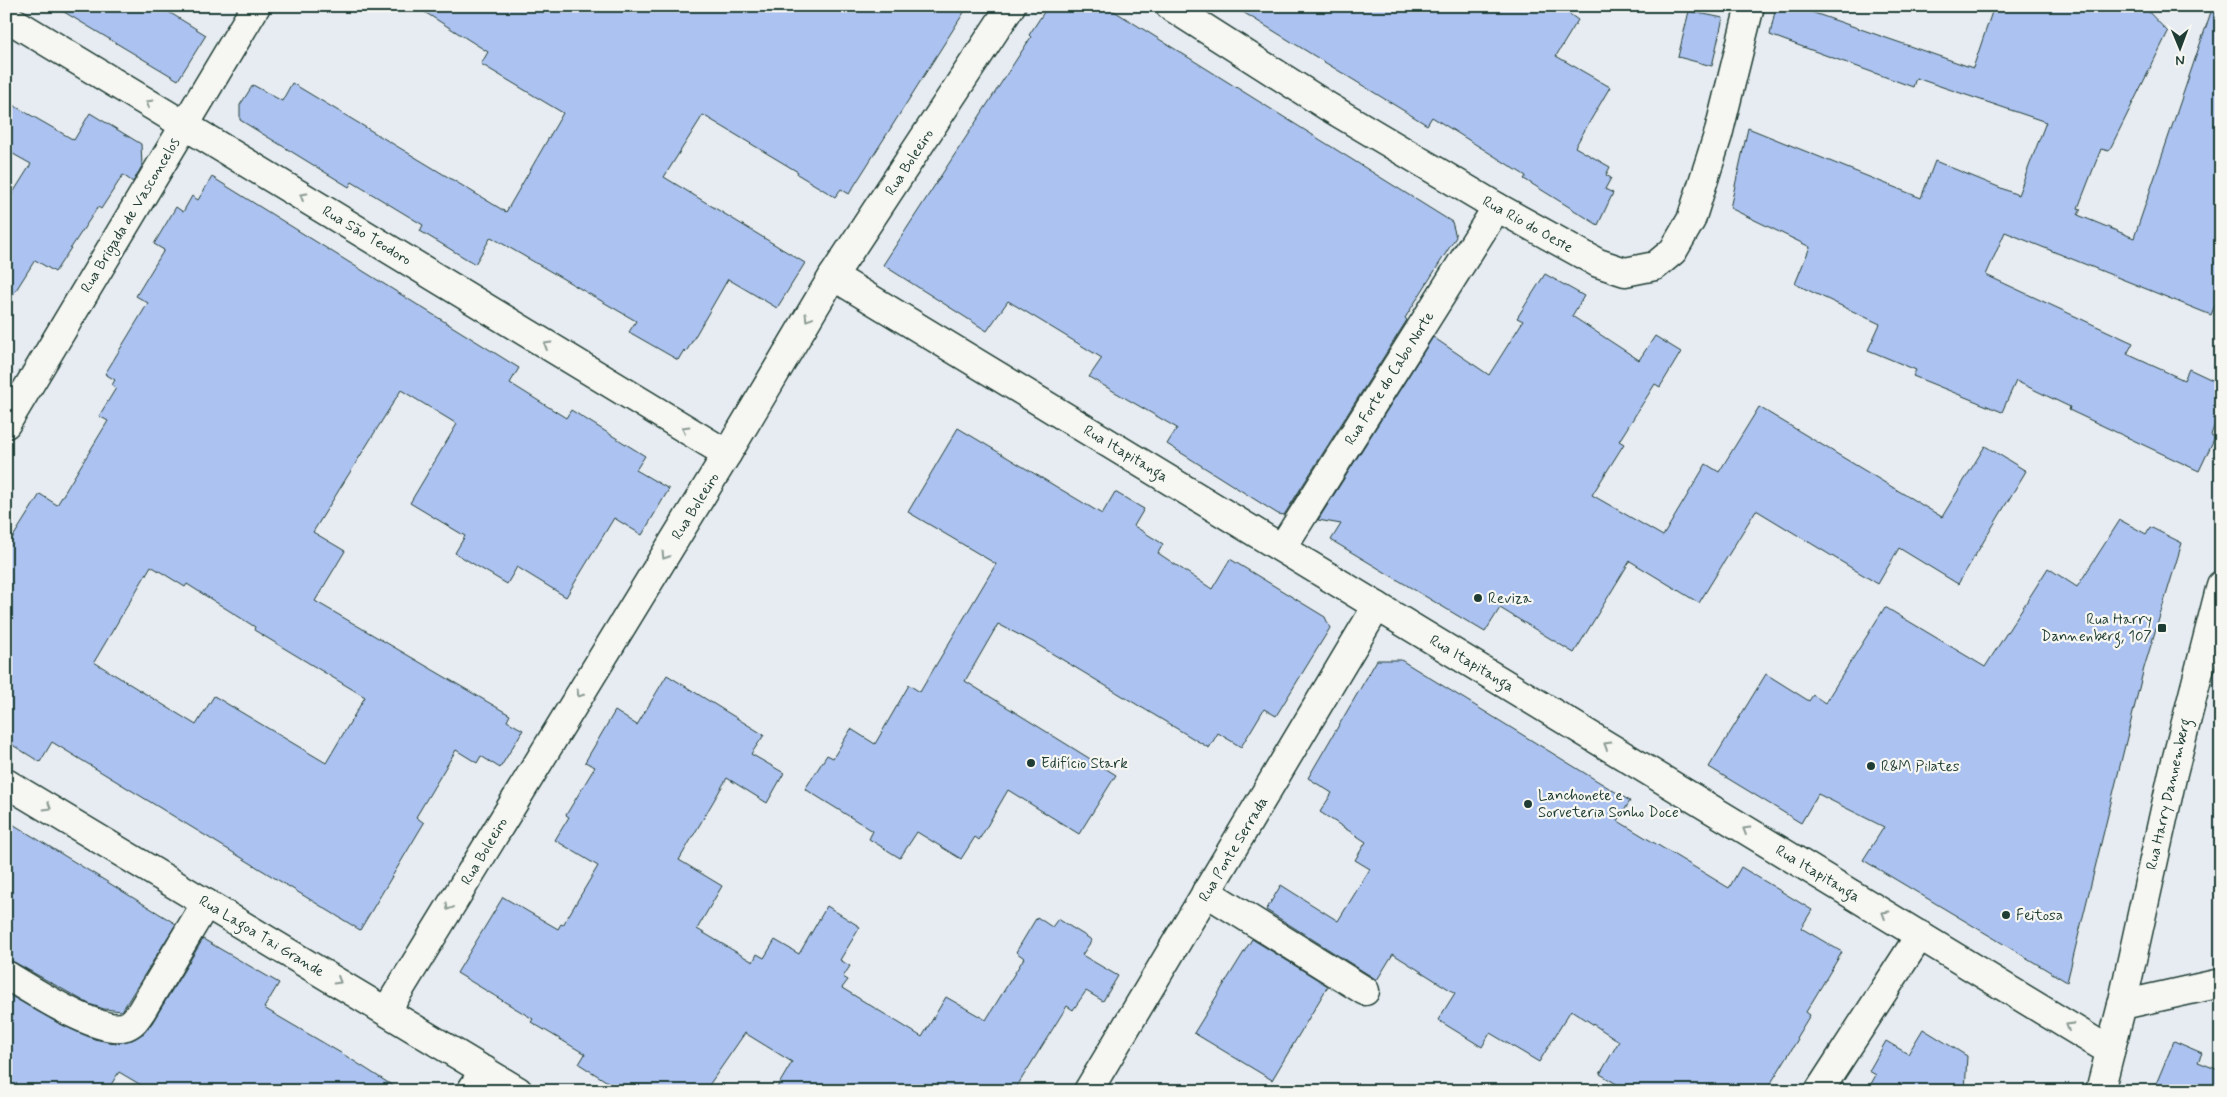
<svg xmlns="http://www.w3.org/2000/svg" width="2227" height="1097" viewBox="0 0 2227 1097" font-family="Mynerve,sans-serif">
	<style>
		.building { fill: #acc2f0; stroke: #1f3d34; fill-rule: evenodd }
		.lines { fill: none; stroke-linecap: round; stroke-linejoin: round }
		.minor-casing { stroke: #1f3d34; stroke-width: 31 }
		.tertiary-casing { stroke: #1f3d34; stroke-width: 31 }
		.secondary-casing { stroke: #1f3d34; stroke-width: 31 }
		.primary-casing { stroke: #1f3d34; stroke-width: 31 }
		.minor { stroke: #f6f6f2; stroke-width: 28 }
		.tertiary { stroke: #f6f6f2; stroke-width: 28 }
		.secondary { stroke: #f6f6f2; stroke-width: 28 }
		.primary { stroke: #f6f6f2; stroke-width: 28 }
		.oneway { stroke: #8a9a93 }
		.poi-dot { fill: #1f3d34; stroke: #f6f6f2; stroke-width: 2 }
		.labels { text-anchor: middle; stroke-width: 4.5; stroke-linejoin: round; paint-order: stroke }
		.street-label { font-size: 15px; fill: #1f3d34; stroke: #f6f6f2 }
		.poi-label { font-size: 15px; fill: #1f3d34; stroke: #f6f6f2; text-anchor: start }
	</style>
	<rect width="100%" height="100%" fill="#e7ecf2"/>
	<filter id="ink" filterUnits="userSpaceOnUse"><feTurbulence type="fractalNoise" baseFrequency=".02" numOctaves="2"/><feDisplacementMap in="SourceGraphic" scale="10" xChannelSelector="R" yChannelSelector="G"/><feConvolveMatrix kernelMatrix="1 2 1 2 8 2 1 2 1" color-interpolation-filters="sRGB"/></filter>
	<g filter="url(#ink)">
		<g class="building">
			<polygon points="54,6 159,6 206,35 178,80"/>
			<polygon points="415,6 968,6 849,194 841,189 835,197 797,174 798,172 703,115 664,177 805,263 777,308 728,279 686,352 684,350 678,360 629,332 636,321 491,237 475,264 420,231 423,225 352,182 349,187 240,120 240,105 253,85 282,101 292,83 506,212 563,113 481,64 488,52"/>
			<polygon points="1048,6 1106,6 1452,222 1456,237 1405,318 1407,320 1284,515 1278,514 1167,444 1177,428 1089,377 1102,358 1008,301 987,331 883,265 1031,37 1029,35"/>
			<polygon points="1233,6 1558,6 1578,20 1556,56 1610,87 1575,147 1610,167 1606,175 1611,178 1605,189 1613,193 1598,225 1524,179 1526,176 1432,117 1427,125"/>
			<polygon points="1776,6 1794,6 1973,68 1994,6 2143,6 2168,32 2109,151 2101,149 2078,208 2081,209 2078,215 2134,238 2213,6 2221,6 2221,291 2211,315 2005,232 1986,275 2133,343 2127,354 2184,380 2189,369 2221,384 2221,407 2211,435 2215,437 2199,471 2069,410 2070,407 2016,381 2002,412 1913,376 1916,370 1868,350 1880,324 1795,284 1810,247 1730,208 1748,128 1921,198 1935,161 2018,195 2046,122 1916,78 1913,87 1770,35"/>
			<polygon points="1689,11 1723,18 1712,66 1678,57"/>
			<polygon points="6,101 74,140 90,113 141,144 142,166 133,182 123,175 101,209 98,207 55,272 35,260 6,306 6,204 31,164 6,150"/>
			<path d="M212,177L519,368L510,383L566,418L571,410L645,456L636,470L669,489L642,535L614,518L566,597L517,567L507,584L455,553L465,536L410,503L457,424L401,390L313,532L345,551L315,601L510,715L507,721L523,730L500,768L481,756L477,763L456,750L416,817L424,823L360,930L52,742L40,762L6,741V548L40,494L57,505L108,421L99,416L116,388L112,385L115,380L105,374L148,303L136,296L164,250L154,244L176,207L183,212L192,196L198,200ZM151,566L185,587L187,584L255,627L254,630L365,697L326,763L214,696L196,725L94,662Z"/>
			<polygon points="1545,274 1584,296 1572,316 1639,360 1655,336 1681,352 1660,387 1655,384 1619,441 1624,444 1592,495 1663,536 1706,464 1719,472 1759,407 1942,517 1985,446 2026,471 1958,584 1899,548 1878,584 1756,510 1699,603 1630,561 1574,653 1500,608 1485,632 1331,540 1341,524 1318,520 1433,337 1489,375 1523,321 1517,318"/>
			<polygon points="958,428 1102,514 1115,492 1144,509 1134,526 1163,544 1158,553 1212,589 1230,559 1325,617 1330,628 1276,716 1264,709 1241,747 1218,733 1209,748 1033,642 998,624 965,681 1116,775 1079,834 1008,790 979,840 975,837 961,859 917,832 900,858 869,839 873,831 805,789 827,755 833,758 851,729 875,744 909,685 920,692 996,564 908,512"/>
			<polygon points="2120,520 2146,534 2150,527 2182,543 2144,668 2067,982 1863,860 1884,827 1818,794 1801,823 1709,767 1766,674 1809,701 1813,695 1825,703 1885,607 1985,667 2048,568 2077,587"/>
			<polygon points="1377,660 1401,660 1630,801 1618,821 1729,888 1741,867 1812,910 1801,928 1842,952 1806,1012 1810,1015 1796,1038 1798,1039 1766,1091 1628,1091 1600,1074 1619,1041 1571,1010 1539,1062 1490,1033 1482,1047 1438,1020 1455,993 1393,954 1377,980 1266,910 1281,885 1338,921 1370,869 1355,860 1366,842 1320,812 1332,793 1308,778"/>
			<polygon points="667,675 764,735 751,754 784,773 767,803 727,778 679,860 722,886 697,929 753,962 757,954 764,958 775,940 799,954 827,906 860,927 840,960 850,966 843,977 848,980 842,988 922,1037 946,997 986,1020 1024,958 1016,952 1037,917 1052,927 1058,919 1092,940 1082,955 1118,976 1103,1001 1086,991 1073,1010 1067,1006 1014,1091 775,1091 792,1062 745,1033 705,1091 622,1091 579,1064 585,1054 531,1022 533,1019 457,973 503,897 558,929 561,924 563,925 598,866 555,840 569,817 566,815 595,767 585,762 615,711 637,725"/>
			<polygon points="6,820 176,924 122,1011 104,1009 89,1004 14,962 6,959"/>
			<polygon points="203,939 279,983 264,1008 346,1056 401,1091 151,1091 119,1072 107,1091 6,1091 6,993 58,1023 94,1039 115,1043 132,1040 144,1033 152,1023"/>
			<polygon points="1252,939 1328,986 1272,1080 1194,1033"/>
			<polygon points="1923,1029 1967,1056 1965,1091 1867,1091 1876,1075 1869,1071 1886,1041 1908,1054"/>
			<polygon points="2174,1041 2202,1053 2198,1062 2221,1071 2221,1091 2153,1091"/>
		</g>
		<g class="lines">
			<g class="minor-casing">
				<g id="minor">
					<polyline points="1170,6 1327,106 1497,207 1598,263 1625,272 1655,266 1673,251 1691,220 1718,135 1750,6"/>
					<polyline points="833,276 1011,6"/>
					<polyline points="6,424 256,6"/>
					<polyline points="1282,548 1497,207"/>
					<polyline points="1206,892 1365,991"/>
					<path d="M6,975C31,989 99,1036 126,1026C134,1023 138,1016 142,1010L206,903"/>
					<polyline points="387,1010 727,454"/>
					<polyline points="471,1091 484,1070"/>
					<polyline points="1088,1091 1377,606"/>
					<polyline points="1819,1091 1920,935"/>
				</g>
			</g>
			<g class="tertiary-casing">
				<polyline id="tertiary" points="6,783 518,1091"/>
			</g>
			<g class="secondary-casing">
				<g id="secondary">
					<polyline points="6,17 727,454 833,276 2110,1051"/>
					<polyline points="2122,1005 2173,773 2221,585"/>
				</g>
			</g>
			<g class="primary-casing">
				<polyline id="primary" points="2100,1091 2122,1005 2221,983"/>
			</g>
			<use href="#minor" class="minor"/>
			<use href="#tertiary" class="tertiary"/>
			<use href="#secondary" class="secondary"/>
			<use href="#primary" class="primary"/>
		</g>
		<defs><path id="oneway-chevron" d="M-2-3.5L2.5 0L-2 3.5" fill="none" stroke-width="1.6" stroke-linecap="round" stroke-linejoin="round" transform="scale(1.25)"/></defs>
		<g class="oneway">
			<use href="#oneway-chevron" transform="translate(149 103) rotate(-149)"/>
			<use href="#oneway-chevron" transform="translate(303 196) rotate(-149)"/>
			<use href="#oneway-chevron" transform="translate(808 318) rotate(121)"/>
			<use href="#oneway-chevron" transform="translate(547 345) rotate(-149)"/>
			<use href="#oneway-chevron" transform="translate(685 429) rotate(-149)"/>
			<use href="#oneway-chevron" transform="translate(665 556) rotate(122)"/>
			<use href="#oneway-chevron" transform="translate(580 694) rotate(122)"/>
			<use href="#oneway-chevron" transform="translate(1607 745) rotate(-149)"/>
			<use href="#oneway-chevron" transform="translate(48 807) rotate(31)"/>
			<use href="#oneway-chevron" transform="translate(1746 830) rotate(-149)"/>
			<use href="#oneway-chevron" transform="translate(449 907) rotate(121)"/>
			<use href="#oneway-chevron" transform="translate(1885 914) rotate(-149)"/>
			<use href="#oneway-chevron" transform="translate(338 981) rotate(31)"/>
			<use href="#oneway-chevron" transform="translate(2069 1026) rotate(-149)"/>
		</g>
	</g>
	<g class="poi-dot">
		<circle cx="1478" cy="598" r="5"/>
		<rect x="2157" y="623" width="10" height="10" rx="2.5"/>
		<circle cx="1031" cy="763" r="5"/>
		<circle cx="1871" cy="766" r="5"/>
		<circle cx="1528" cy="804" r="5"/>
		<circle cx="2006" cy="915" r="5"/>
	</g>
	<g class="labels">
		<g class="street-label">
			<text transform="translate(909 162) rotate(-57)" y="5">Rua Boleeiro</text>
			<text transform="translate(130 215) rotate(-59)" y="5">Rua Brigada de Vasconcelos</text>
			<text transform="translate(1528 224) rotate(29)" y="5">Rua Rio do Oeste</text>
			<text transform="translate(367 235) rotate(31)" y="5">Rua São Teodoro</text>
			<text transform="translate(1389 378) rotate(-58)" y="5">Rua Forte do Cabo Norte</text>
			<text transform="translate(1126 453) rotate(31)" y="5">Rua Itapitanga</text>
			<text transform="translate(695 506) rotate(-58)" y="5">Rua Boleeiro</text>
			<text transform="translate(1472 663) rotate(31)" y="5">Rua Itapitanga</text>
			<text transform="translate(2168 794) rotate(-77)" y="5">Rua Harry Dannemberg</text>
			<text transform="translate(1233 849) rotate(-59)" y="5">Rua Ponte Serrada</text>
			<text transform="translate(484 851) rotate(-59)" y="5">Rua Boleeiro</text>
			<text transform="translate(1818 873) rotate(31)" y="5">Rua Itapitanga</text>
			<text transform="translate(262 936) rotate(31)" y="5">Rua Lagoa Tai Grande</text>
		</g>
		<g class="poi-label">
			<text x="1488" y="603">Reviza</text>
			<text x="2152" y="624" text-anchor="end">Rua Harry<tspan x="2152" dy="17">Dannenberg, 107</tspan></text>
			<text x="1041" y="768">Edifício Stark</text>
			<text x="1881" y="771">R&amp;M Pilates</text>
			<text x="1538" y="800">Lanchonete e<tspan x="1538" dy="17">Sorveteria Sonho Doce</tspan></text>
			<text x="2016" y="920">Feitosa</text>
		</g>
	</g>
	<rect width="2227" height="1097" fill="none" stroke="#f6f6f2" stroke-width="25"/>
	<rect x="12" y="12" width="2202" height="1072" fill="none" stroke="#1f3d34" stroke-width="2" filter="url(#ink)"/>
	<g transform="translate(2180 48) rotate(179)" stroke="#f6f6f2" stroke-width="4" paint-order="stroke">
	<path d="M0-4L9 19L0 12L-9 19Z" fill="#1f3d34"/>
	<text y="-8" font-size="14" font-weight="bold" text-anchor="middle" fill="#1f3d34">N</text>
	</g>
</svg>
